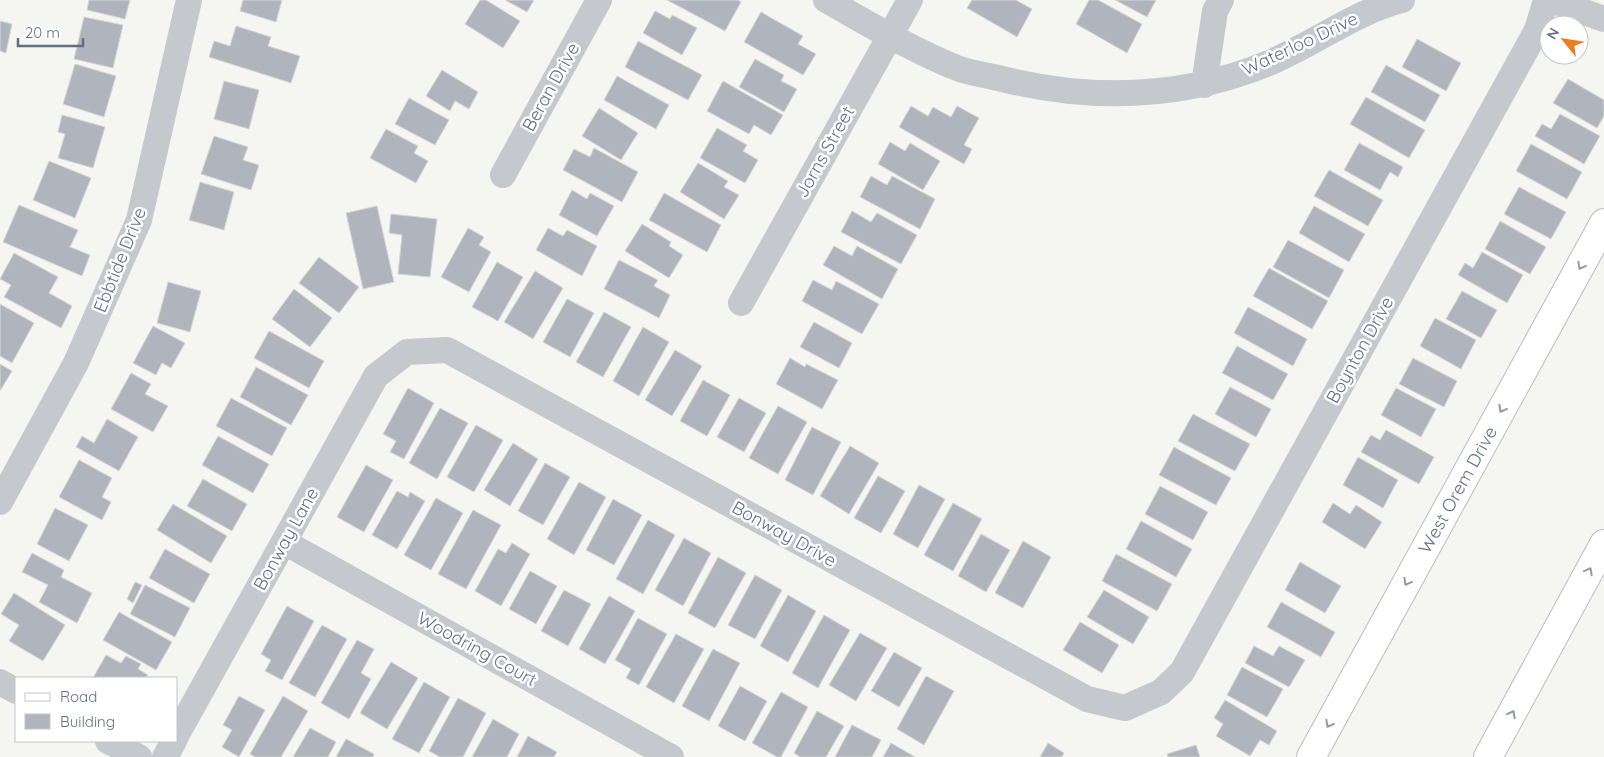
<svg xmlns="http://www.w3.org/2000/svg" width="1604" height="757" viewBox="0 0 1604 757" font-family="Quicksand,sans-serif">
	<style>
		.building { fill: #b0b4bc; stroke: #d7d7d5 }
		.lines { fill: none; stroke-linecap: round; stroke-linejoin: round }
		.secondary-casing { stroke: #babcc2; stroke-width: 30 }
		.minor { stroke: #c5c8cc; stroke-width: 26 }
		.secondary { stroke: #fff; stroke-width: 28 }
		.oneway { stroke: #929aa9 }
		.labels { text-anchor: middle; stroke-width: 5; stroke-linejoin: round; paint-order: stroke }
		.street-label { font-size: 18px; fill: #636e84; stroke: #fff }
	</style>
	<rect width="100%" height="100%" fill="#f5f6f2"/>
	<g class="building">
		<polygon points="89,0 130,0 125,19 87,10"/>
		<polygon points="243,0 282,0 276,22 240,11"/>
		<polygon points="480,0 486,0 520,21 503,48 465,24"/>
		<polygon points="505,0 534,0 527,12"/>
		<polygon points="667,0 738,0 741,2 725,31"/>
		<polygon points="972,0 1016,0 1032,9 1017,37 967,8"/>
		<polygon points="1089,0 1098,0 1142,24 1127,53 1076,24"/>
		<polygon points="1115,0 1156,0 1147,17"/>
		<polygon points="655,11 670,19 672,15 697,28 682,55 643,33"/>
		<polygon points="761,12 803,36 798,44 816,54 803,75 744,42"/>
		<polygon points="84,17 123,25 113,68 74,59"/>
		<polygon points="0,21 12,24 6,53 0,51"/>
		<polygon points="236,26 271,37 268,46 300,56 291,83 209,57 214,41 230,46"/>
		<polygon points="1417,39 1461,63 1446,91 1402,67"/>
		<polygon points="638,41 702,75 688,100 625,67"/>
		<polygon points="755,59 784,75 781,81 797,89 784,112 739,87"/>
		<polygon points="75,64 116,76 104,117 63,104"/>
		<polygon points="1386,65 1440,95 1425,122 1371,92"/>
		<polygon points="442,70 478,92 469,109 455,101 450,111 426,96"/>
		<polygon points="617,76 669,105 656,129 604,100"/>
		<polygon points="1568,79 1604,100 1604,116 1597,128 1553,103"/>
		<polygon points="224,81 259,90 249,129 214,119"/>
		<polygon points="723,81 783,115 771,135 754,125 749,134 707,111"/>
		<polygon points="1366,97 1425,130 1409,158 1350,124"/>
		<polygon points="409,98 449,120 435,145 395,124"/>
		<polygon points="911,106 928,116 933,107 951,117 957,106 979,118 964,145 972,149 964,164 899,127"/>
		<polygon points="599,108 638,133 621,160 582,136"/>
		<polygon points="1560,114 1600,136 1584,164 1535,136 1542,124 1551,129"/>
		<polygon points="62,115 105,127 93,168 58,158 65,134 58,132"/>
		<polygon points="717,128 747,145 743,151 758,160 745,183 700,158"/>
		<polygon points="386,129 418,146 414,153 428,161 416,183 370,158"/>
		<polygon points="214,136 248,147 243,160 259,165 251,190 201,174"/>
		<polygon points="890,142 905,151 910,143 940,161 923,190 878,164"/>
		<polygon points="1359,143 1403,167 1398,177 1390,172 1380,190 1344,170"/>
		<polygon points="1531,144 1582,172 1567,199 1516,171"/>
		<polygon points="594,148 638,172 622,202 563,170 574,149 590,157"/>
		<polygon points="49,161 91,178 75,218 33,200"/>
		<polygon points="698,163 728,181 724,187 739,195 724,219 680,192"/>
		<polygon points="1329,170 1383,200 1368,226 1314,196"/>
		<polygon points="871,176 887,185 892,176 935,199 920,229 860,197"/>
		<polygon points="200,182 234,192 224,230 189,220"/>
		<polygon points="1519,187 1566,212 1551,239 1504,214"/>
		<polygon points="572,190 587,199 590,193 614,206 597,236 559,215"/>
		<polygon points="664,193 721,225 707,252 649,220"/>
		<polygon points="19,205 78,230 70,247 90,255 82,276 3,242"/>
		<polygon points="377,206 394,282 363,289 346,213"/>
		<polygon points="1314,206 1365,234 1349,262 1299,233"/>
		<polygon points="852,211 871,222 877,213 917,235 901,264 841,232"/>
		<polygon points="391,214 437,219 430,277 398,274 402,235 389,233"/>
		<polygon points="1500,221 1546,247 1530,274 1485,249"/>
		<polygon points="642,224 671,242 669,246 683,255 669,278 625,251"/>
		<polygon points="468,228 484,237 479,245 491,252 469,292 441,277"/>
		<polygon points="548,228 563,236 567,230 597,246 582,276 536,250"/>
		<polygon points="1288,240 1344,270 1329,298 1273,267"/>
		<polygon points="834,246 852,256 857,246 898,269 882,299 823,265"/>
		<polygon points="1482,252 1523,275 1507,303 1458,275 1465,263 1473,268"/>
		<polygon points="14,253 58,277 49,293 72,306 61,328 4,297 11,285 0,279"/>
		<polygon points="319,257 359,287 339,313 299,283"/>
		<polygon points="619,260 658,280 654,286 670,295 659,318 604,289"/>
		<polygon points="497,262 523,277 498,321 472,307"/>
		<polygon points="1269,268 1328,301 1312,329 1253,296"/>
		<polygon points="535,271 563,288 533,339 504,322"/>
		<polygon points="813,280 832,290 836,281 879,304 862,334 802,301"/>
		<polygon points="168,282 201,291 190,332 157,323"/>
		<polygon points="294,289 332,318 310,347 272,319"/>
		<polygon points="1462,291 1497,310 1481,338 1446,319"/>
		<polygon points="567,299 594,313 570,357 543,342"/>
		<polygon points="0,304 34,323 12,363 0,356"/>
		<polygon points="1248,307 1307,339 1293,366 1234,333"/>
		<polygon points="604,312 631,327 603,377 576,362"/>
		<polygon points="1435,318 1476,340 1461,369 1420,346"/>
		<polygon points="814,322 852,343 839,368 800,347"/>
		<polygon points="153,326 185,343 171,368 162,363 156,375 133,363"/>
		<polygon points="643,327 669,342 639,396 613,381"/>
		<polygon points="269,331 324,361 309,388 254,358"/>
		<polygon points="1237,346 1288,374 1273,400 1222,373"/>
		<polygon points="675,350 702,366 672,416 645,400"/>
		<polygon points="790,358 805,367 806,364 838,380 822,409 776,384"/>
		<polygon points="1413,358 1457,381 1444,407 1399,384"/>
		<polygon points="0,364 12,371 0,391"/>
		<polygon points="256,367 308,395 291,425 240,397"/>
		<polygon points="131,373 151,384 145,394 168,406 153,432 111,409"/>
		<polygon points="703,380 730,395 707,436 680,421"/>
		<polygon points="1230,387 1271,409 1256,437 1215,414"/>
		<polygon points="408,388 434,403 404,459 390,452 396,441 383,434"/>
		<polygon points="1396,388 1436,409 1421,437 1381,415"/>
		<polygon points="231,398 287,428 272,456 216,426"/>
		<polygon points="739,398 766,413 744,452 717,437"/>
		<polygon points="778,406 807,422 778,474 749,458"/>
		<polygon points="440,408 468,423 437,479 409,463"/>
		<polygon points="1193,414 1250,444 1235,471 1178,441"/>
		<polygon points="107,419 138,437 119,471 76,447 82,436 94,443"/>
		<polygon points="476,425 503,440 474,492 447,477"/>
		<polygon points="812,427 841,442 813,495 785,480"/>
		<polygon points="1386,430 1434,457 1419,484 1361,452 1371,435 1380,440"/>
		<polygon points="218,436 269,464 253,493 202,465"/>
		<polygon points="513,443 538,459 510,506 484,490"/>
		<polygon points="850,446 879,463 849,514 820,496"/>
		<polygon points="1174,447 1231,478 1216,505 1159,475"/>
		<polygon points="1358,457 1398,480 1383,508 1343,485"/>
		<polygon points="79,460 112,478 102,497 111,502 102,520 59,497"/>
		<polygon points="545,463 570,477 543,525 518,511"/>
		<polygon points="366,465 393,480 364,532 337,517"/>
		<polygon points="878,476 905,491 881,533 854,518"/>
		<polygon points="203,479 247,504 232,531 187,506"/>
		<polygon points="579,482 606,497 574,555 547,539"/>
		<polygon points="919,485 945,499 918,548 893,534"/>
		<polygon points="1160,486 1208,512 1193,540 1145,514"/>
		<polygon points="397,491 408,497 410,492 425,501 397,549 372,535"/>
		<polygon points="436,498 463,513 431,570 404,555"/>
		<polygon points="613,499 642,515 614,565 586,550"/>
		<polygon points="953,503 982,519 953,571 924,555"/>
		<polygon points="1333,503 1350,514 1356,505 1382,522 1365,549 1322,522"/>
		<polygon points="173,504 227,536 211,563 157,530"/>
		<polygon points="55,508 88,525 69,561 37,544"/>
		<polygon points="473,510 501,525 466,589 438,574"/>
		<polygon points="648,520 675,535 643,594 616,579"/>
		<polygon points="1141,521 1192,549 1176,577 1126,549"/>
		<polygon points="981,534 1010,550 986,592 958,576"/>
		<polygon points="684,538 711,553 683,606 655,590"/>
		<polygon points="1023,541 1051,557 1023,608 995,593"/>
		<polygon points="512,543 530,554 501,606 475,591 498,549 506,553"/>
		<polygon points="165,549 210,574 194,603 149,578"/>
		<polygon points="32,553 64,570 61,577 92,593 77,623 39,602 48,585 22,572"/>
		<polygon points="1116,554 1172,584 1157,611 1102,581"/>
		<polygon points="718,557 746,573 715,628 688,613"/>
		<polygon points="1300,562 1341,586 1325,613 1285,590"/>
		<polygon points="530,571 557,586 536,624 509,609"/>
		<polygon points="755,575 782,590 755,639 728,625"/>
		<polygon points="135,582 142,585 133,603 127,599"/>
		<polygon points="145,585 190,608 175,637 130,614"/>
		<polygon points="564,590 591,604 568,646 541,631"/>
		<polygon points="1104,590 1149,617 1133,644 1087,617"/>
		<polygon points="14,593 65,625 43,661 9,641 19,625 1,614"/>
		<polygon points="788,595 816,611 788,662 760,646"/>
		<polygon points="609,596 635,611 605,664 579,649"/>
		<polygon points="1281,602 1335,632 1321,657 1267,627"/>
		<polygon points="287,606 314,621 282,680 265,671 271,660 261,654"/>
		<polygon points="119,612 172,642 156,670 103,640"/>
		<polygon points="824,615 850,630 818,688 792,673"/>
		<polygon points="638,618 667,634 639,685 626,678 631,669 615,660"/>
		<polygon points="1080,622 1119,645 1102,673 1063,650"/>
		<polygon points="322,625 347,639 315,697 289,683"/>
		<polygon points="860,633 887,648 856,701 829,685"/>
		<polygon points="676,634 704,649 674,703 646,687"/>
		<polygon points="357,640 374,649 361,673 371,679 349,719 321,703"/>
		<polygon points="1254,646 1273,656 1279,646 1305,660 1289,687 1245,663"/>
		<polygon points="713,649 740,663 709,721 682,706"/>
		<polygon points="894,652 922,668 899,707 871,691"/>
		<polygon points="106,655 121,663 126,656 141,664 138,669 148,675 146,678 93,678"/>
		<polygon points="391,662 418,678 387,729 360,713"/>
		<polygon points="1242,667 1283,689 1267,717 1227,695"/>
		<polygon points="926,676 954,691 924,745 897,729"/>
		<polygon points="424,682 450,697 419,753 392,739"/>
		<polygon points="740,686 767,701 745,741 718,726"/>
		<polygon points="781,692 808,707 781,757 777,757 752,743"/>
		<polygon points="239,696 265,710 239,757 222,747 232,730 223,725"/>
		<polygon points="283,696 308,711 281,757 255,757 250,754"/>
		<polygon points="458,698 486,713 463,757 440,757 429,751"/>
		<polygon points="1225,700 1277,731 1269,745 1260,740 1250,756 1216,736 1223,724 1214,718"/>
		<polygon points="817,711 844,726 826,757 800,757 794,753"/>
		<polygon points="493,719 519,734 507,757 472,757"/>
		<polygon points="852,725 881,740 872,757 835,757"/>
		<polygon points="310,728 336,742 328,757 293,757"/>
		<polygon points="528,736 557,752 554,757 517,757"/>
		<polygon points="346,739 374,754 373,757 336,757"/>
		<polygon points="891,743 915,757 883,757"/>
		<polygon points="1048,743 1064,753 1062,757 1040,757"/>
		<polygon points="1196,745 1200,757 1168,757 1167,754"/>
	</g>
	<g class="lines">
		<g class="secondary-casing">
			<g id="secondary">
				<polyline points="1311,757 1604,223"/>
				<polyline points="1488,757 1604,544"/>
			</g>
		</g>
		<g class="minor">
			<path d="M826,0C869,24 912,50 957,68C970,73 985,75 998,78C1089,101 1182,99 1269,63C1314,44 1355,12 1402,0"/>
			<polyline points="1551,0 1604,19"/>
			<polyline points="1204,85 1215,11 1221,0"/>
			<polyline points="503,175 599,0"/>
			<polyline points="741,303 910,0"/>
			<polyline points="0,502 76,363 139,220 189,0"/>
			<polyline points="284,542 671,757"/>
			<polyline points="0,682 16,691"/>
			<polyline points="176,736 376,376 407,352 447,350 1087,699 1125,708 1161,692 1182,672 1537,30 1546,0"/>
			<polyline points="108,741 139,757"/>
			<polyline points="165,757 174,741"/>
		</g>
		<use href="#secondary" class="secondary"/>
	</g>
	<defs><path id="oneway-chevron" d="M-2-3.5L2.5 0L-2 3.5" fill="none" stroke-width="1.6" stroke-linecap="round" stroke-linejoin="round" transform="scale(1.25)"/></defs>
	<g class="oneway">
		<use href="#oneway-chevron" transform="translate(1581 266) rotate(119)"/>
		<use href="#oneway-chevron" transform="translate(1502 409) rotate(119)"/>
		<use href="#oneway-chevron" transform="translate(1589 571) rotate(-62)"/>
		<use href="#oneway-chevron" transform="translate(1407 582) rotate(119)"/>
		<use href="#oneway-chevron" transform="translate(1512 714) rotate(-62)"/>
		<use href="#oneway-chevron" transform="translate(1329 724) rotate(119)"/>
	</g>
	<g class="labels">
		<g class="street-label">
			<text transform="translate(1300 44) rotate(-25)" y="6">Waterloo Drive</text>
			<text transform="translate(551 87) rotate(-61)" y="6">Beran Drive</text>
			<text transform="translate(825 152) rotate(-61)" y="6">Jorns Street</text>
			<text transform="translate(120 260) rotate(-68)" y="6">Ebbtide Drive</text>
			<text transform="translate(1360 350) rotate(-61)" y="6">Boynton Drive</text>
			<text transform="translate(1458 490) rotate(-61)" y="6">West Orem Drive</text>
			<text transform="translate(784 534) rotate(29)" y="6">Bonway Drive</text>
			<text transform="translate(286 539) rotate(-61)" y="6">Bonway Lane</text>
			<text transform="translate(477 649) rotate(29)" y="6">Woodring Court</text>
		</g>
	</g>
	<rect x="15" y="677" width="162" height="65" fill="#ffffff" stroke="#c1c5ce"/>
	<rect x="25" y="693" width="25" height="8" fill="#ffffff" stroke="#c1c5ce"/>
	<text x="60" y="702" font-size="15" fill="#636e84">Road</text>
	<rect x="25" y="714" width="25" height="15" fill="#b0b4bc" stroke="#c1c5ce"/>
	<text x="60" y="727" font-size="15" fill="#636e84">Building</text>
	<g transform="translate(1564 40) rotate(300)"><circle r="24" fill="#ffffff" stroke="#c1c5ce"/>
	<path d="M0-4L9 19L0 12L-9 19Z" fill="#ea7d1e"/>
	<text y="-8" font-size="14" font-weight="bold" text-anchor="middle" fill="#636e84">N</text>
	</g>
	<path d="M18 38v8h65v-8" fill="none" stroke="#636e84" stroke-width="2.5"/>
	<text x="25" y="38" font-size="15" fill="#636e84" stroke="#ffffff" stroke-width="4" paint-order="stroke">20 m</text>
</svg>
